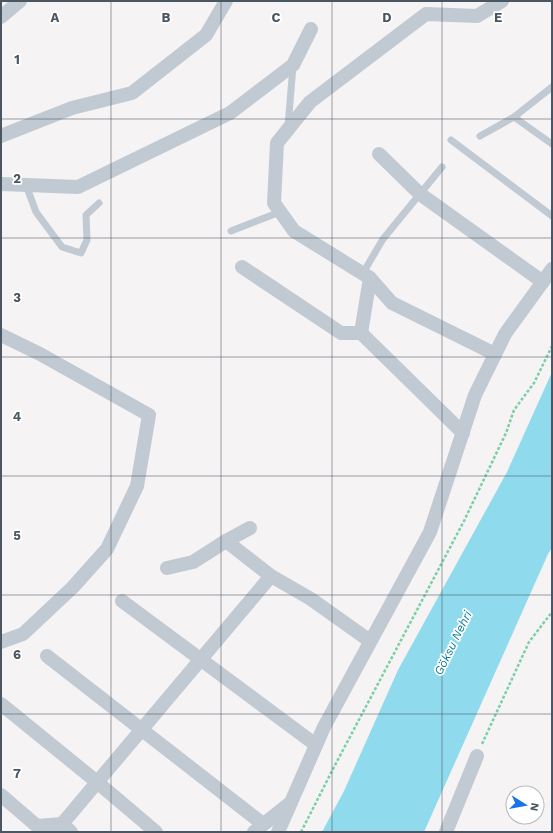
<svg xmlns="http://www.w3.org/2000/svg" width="553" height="833" viewBox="0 0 553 833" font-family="'Work Sans',sans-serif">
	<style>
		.water { fill: #90daee }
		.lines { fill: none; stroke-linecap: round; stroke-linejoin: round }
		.path { stroke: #7ad0a6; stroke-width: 2.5; stroke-dasharray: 3 2; stroke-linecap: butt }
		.lane { stroke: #c1cad2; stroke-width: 7 }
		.street { stroke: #c1cad2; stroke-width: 14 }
		.grid { fill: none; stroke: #4a5661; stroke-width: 1; stroke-opacity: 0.55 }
		.labels { text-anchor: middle; stroke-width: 3.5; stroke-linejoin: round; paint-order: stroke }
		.water-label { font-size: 12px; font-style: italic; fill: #0c7c9b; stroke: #fff }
		.grid-label { font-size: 13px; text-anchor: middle; font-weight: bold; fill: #4a5661; stroke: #fff; stroke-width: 3.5; stroke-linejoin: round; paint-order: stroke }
	</style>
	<rect width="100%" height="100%" fill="#f5f3f3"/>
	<polygon class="water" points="552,372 552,548 548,554 424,832 322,832 344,791 398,670 507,472"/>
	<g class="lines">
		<g class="path">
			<polyline points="482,744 529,642 552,612"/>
			<polyline points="301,832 334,767 464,521 506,433 514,410 534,383 552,346"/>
		</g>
		<g class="lane">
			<polyline points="514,117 552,144"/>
			<polyline points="288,126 293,66"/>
			<polyline points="480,136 514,117 552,87"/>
			<polyline points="451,140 552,216"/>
			<polyline points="26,185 36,212 62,247 81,253 87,240 86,215 99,203"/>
			<polyline points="231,231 280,212"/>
			<polyline points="363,273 383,239 442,167"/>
		</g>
		<g class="street">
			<polyline points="1,17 20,1"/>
			<polyline points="1,136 72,108 132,93 206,35 226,1"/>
			<polyline points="379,154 420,194 543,282"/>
			<polyline points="1,184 78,187 230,113 293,65 311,29"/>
			<polyline points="242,267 341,333 361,333 463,433"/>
			<polyline points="361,333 370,278"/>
			<polyline points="1,335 40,354 149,415 137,486 107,549 73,587 23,634 1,642"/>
			<polyline points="495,354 392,303 370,278 294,231 274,203 277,143 310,102 426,14 477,16 502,1"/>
			<polyline points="226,541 271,576 311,599 370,641"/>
			<polyline points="167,568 193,562 226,541 250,528"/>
			<polyline points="122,601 316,745"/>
			<polyline points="47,656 263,824"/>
			<polyline points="1,704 97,782 156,832"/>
			<polyline points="1,795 37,826 62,824 71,832"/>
			<polyline points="62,824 271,576"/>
			<polyline points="254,832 289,804"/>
			<polyline points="278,832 324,727 430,532 475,395 505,334 552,269"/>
			<polyline points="446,832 477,756"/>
		</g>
	</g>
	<path class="grid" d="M111,1V832M221,1V832M332,1V832M442,1V832M1,119H552M1,238H552M1,357H552M1,476H552M1,595H552M1,714H552"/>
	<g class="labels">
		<g class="water-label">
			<text transform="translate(453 643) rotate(-64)" y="4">Göksu Nehri</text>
		</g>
	</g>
	<g class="grid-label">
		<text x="55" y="22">A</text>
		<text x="166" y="22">B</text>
		<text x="276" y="22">C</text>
		<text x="387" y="22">D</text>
		<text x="498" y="22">E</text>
		<text x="17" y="64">1</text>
		<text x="17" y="183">2</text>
		<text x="17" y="302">3</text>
		<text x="17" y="421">4</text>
		<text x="17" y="540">5</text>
		<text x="17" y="659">6</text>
		<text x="17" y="778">7</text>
	</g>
	<rect width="553" height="833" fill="none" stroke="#4a5661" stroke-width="4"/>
	<g transform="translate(525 805) rotate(101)"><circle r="19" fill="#ffffff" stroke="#b7bbc0"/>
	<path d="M0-3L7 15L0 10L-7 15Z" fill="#1a73e8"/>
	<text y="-6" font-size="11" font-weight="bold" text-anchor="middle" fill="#4a5661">N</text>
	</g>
</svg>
